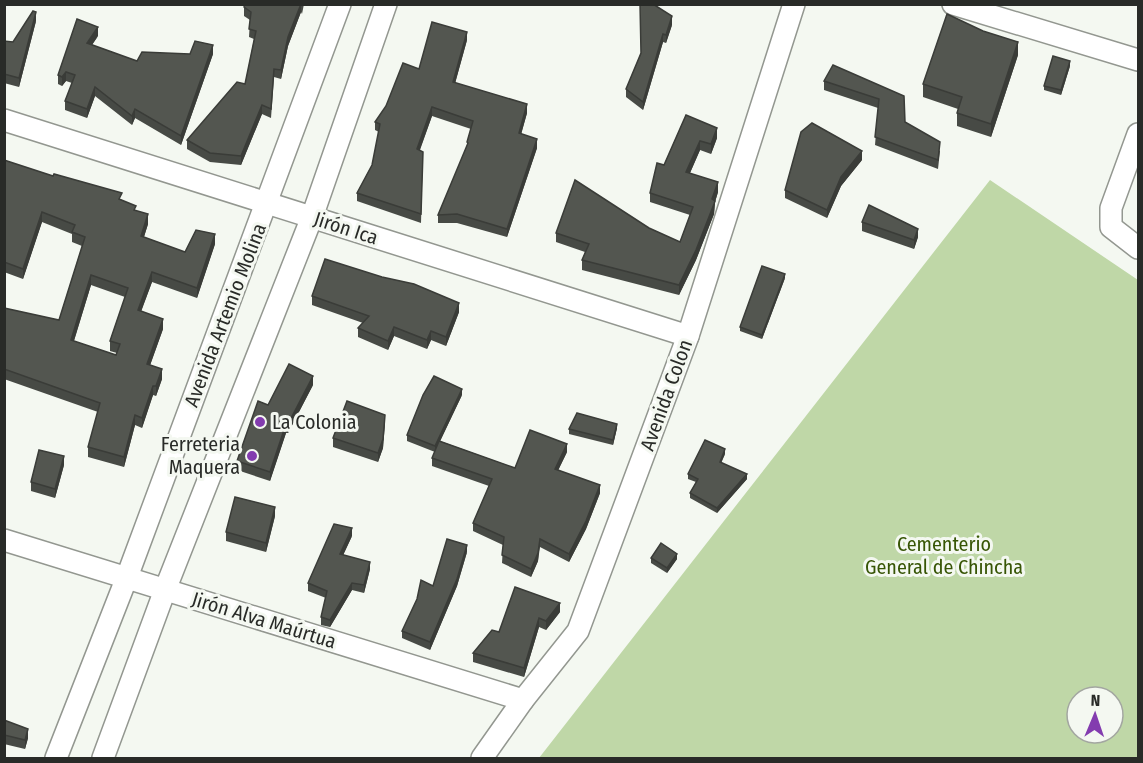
<svg xmlns="http://www.w3.org/2000/svg" width="1143" height="763" viewBox="0 0 1143 763" font-family="'Fira Sans Condensed',sans-serif">
	<style>
		.green { fill: #bfd7a7; fill-rule: evenodd }
		.lines { fill: none; stroke-linecap: round; stroke-linejoin: round }
		.minor-casing { stroke: #939790; stroke-width: 24 }
		.minor { stroke: #fff; stroke-width: 21 }
		.wall { fill: #474a45; fill-rule: evenodd }
		.shaded-wall { fill: #3a3c38 }
		.building { fill: #535650; stroke: #3a3c38; stroke-width: 1.5; fill-rule: evenodd }
		.poi-dot { fill: #833caf; stroke: #f4f8f1; stroke-width: 2 }
		.labels { text-anchor: middle; stroke-width: 6; stroke-linejoin: round; paint-order: stroke }
		.street-label { font-size: 20px; fill: #292b28; stroke: #f4f8f1 }
		.poi-label { font-size: 20px; fill: #292b28; stroke: #f4f8f1; text-anchor: start }
		.park-label { font-size: 20px; fill: #375505; stroke: #f4f8f1 }
	</style>
	<rect width="100%" height="100%" fill="#f4f8f1"/>
	<path class="green" d="M990,180L1138,280V758H539ZM1077,697H1113V733H1077Z"/>
	<g class="lines">
		<g class="minor-casing">
			<g id="minor">
				<polyline points="953,4 1138,60"/>
				<polyline points="4,120 688,336"/>
				<polyline points="1138,134 1111,208 1111,227 1138,248"/>
				<polyline points="4,540 523,700"/>
				<polyline points="56,758 127,577 340,4"/>
				<polyline points="103,758 165,590 312,217 386,4"/>
				<polyline points="482,758 523,700 578,631 688,336 794,4"/>
			</g>
		</g>
		<use href="#minor" class="minor"/>
	</g>
	<g class="wall">
		<polygon points="304,4 302,14 301,12 288,46 281,79 274,77 271,118 262,114 241,165 210,162 187,149 187,140 245,84 254,39 249,37 250,20 244,16 244,7"/>
		<polygon points="36,21 19,87 4,83 4,41 13,42"/>
		<polygon points="672,25 666,43 663,42 643,110 626,97 626,89 641,53"/>
		<polygon points="98,36 92,45 137,61 213,54 181,145 135,118 132,125 95,96 87,118 65,110 65,101 72,83 66,81 62,86 58,84 58,75"/>
		<polygon points="467,40 455,83 527,113 521,134 537,148 507,237 457,223 438,223 438,215 467,146 467,142 471,129 432,116 420,150 423,152 421,223 357,201 357,193 372,165 379,132 375,130 375,122 419,69"/>
		<polygon points="1018,55 991,137 957,126 957,113 958,109 923,97 923,84"/>
		<polygon points="1070,66 1061,95 1044,90 1044,86"/>
		<polygon points="824,81 904,96 905,122 940,151 938,169 875,145 878,108 824,90"/>
		<polygon points="686,115 717,138 711,154 700,150 690,173 718,192 715,202 714,214 696,260 679,295 582,270 582,260 585,252 556,242 556,233 649,228 680,242 690,215 650,202 650,193 664,165"/>
		<path d="M4,160L122,200L136,211L148,224L144,237L185,252L215,244L197,298L152,282L141,311L163,329L150,365L162,379L156,396L153,395L142,428L135,425L124,467L88,457V447L98,412L4,379V308L59,320L82,246L72,242V234L42,222L23,279L4,272ZM91,285L125,297L110,341V351L117,353L116,355L74,341Z"/>
		<polygon points="862,160 841,186 827,218 785,198 785,190"/>
		<polygon points="862,222 918,237 914,249 862,231"/>
		<polygon points="785,278 762,339 740,331 740,327"/>
		<polygon points="312,296 459,312 446,346 431,340 427,349 394,336 388,350 358,337 358,328 363,323 312,305"/>
		<polygon points="313,385 288,433 286,433 270,481 237,470 237,461 268,405"/>
		<polygon points="462,395 440,441 515,468 567,452 558,470 600,493 586,529 569,562 540,547 538,561 531,577 502,563 503,545 473,531 473,523 489,486 432,466 432,458 435,452 407,441 407,435"/>
		<polygon points="385,424 383,448 378,462 333,447 333,438"/>
		<polygon points="617,428 613,445 569,434 569,429"/>
		<polygon points="725,454 721,462 747,479 717,513 690,498 690,493 696,482 688,479 688,474"/>
		<polygon points="64,465 55,498 31,491 31,482"/>
		<polygon points="275,516 266,552 226,541 226,532"/>
		<polygon points="352,536 343,555 370,569 364,593 352,590 330,627 321,625 321,617 326,598 308,591 308,583"/>
		<polygon points="467,552 457,586 430,650 402,638 402,631 433,586"/>
		<polygon points="651,558 677,559 667,573 651,563"/>
		<polygon points="560,612 546,630 539,627 524,677 473,662 473,653 499,632"/>
		<polygon points="4,720 28,738 25,749 4,744"/>
	</g>
	<g class="shaded-wall">
		<polygon points="301,4 301,12 288,46 281,79 281,70 288,37"/>
		<polygon points="36,12 36,21 19,87 19,78"/>
		<polygon points="672,16 672,25 666,43 666,35"/>
		<polygon points="98,27 98,36 87,52 87,43"/>
		<polygon points="467,32 467,40 453,91 453,82"/>
		<polygon points="663,34 663,42 643,110 643,102"/>
		<polygon points="1018,42 1018,55 991,137 991,124"/>
		<polygon points="213,45 213,54 181,145 181,136"/>
		<polygon points="1070,61 1070,66 1061,95 1061,90"/>
		<polygon points="66,72 66,81 62,86 62,77"/>
		<polygon points="95,87 95,96 87,118 87,109"/>
		<polygon points="527,104 527,113 519,142 519,133"/>
		<polygon points="262,105 262,114 241,165 241,156"/>
		<polygon points="432,107 432,116 417,157 417,149"/>
		<polygon points="135,109 135,118 132,125 132,116"/>
		<polygon points="717,128 717,138 711,154 711,144"/>
		<polygon points="537,139 537,148 507,237 507,229"/>
		<polygon points="700,141 700,150 686,182 686,172"/>
		<polygon points="862,151 862,160 841,186 827,218 827,210 841,177"/>
		<polygon points="718,182 718,192 715,202 714,214 696,260 679,295 679,285"/>
		<polygon points="42,212 42,222 23,279 23,269"/>
		<polygon points="148,214 148,224 141,246 141,236"/>
		<polygon points="918,229 918,237 914,249 914,240"/>
		<polygon points="215,234 215,244 197,298 197,288"/>
		<polygon points="152,272 152,282 138,320 138,310"/>
		<polygon points="785,274 785,278 762,339 762,335"/>
		<polygon points="91,275 91,285 71,350 71,340"/>
		<polygon points="459,303 459,312 446,346 446,337"/>
		<polygon points="163,319 163,329 147,374 147,364"/>
		<polygon points="394,327 394,336 388,350 388,341"/>
		<polygon points="431,331 431,340 427,349 427,340"/>
		<polygon points="162,369 162,379 156,396 156,386"/>
		<polygon points="313,376 313,385 288,433 288,424"/>
		<polygon points="153,386 153,395 142,428 142,418"/>
		<polygon points="462,389 462,395 435,452 435,446"/>
		<polygon points="135,415 135,425 124,467 124,457"/>
		<polygon points="385,415 383,448 378,462 378,453"/>
		<polygon points="286,424 286,433 270,481 270,472"/>
		<polygon points="617,424 617,428 613,445 613,440"/>
		<polygon points="567,444 567,452 555,477 555,469"/>
		<polygon points="725,449 725,454 720,466 720,462"/>
		<polygon points="64,456 64,465 55,498 55,489"/>
		<polygon points="747,474 747,479 717,513 717,508"/>
		<polygon points="600,485 600,493 586,529 569,562 569,554"/>
		<polygon points="275,507 275,516 266,552 266,543"/>
		<polygon points="352,528 352,536 340,562 340,554"/>
		<polygon points="540,539 538,561 531,577 531,569"/>
		<polygon points="467,545 467,552 457,586 430,650 430,642"/>
		<polygon points="677,554 677,559 667,573 667,568"/>
		<polygon points="370,562 370,569 364,593 364,585"/>
		<polygon points="352,583 352,590 330,627 330,620"/>
		<polygon points="560,603 560,612 546,630 546,621"/>
		<polygon points="539,618 539,627 524,677 524,668"/>
		<polygon points="28,729 28,738 25,749 25,740"/>
	</g>
	<g class="building">
		<polygon points="245,4 301,4 288,37 281,70 274,69 271,109 262,105 241,156 210,153 187,140 237,82 245,84 256,31 249,29 251,12 244,7"/>
		<polygon points="640,4 653,4 672,16 666,35 663,34 643,102 626,89 641,53"/>
		<polygon points="33,11 36,12 19,78 4,74 4,41 13,42"/>
		<polygon points="947,14 983,31 1018,42 991,124 957,113 962,97 923,84"/>
		<polygon points="77,19 98,27 87,43 137,61 142,52 190,54 195,41 213,45 181,136 135,109 132,116 95,87 87,109 65,101 75,75 66,72 62,77 58,75"/>
		<polygon points="432,22 467,32 453,82 527,104 519,133 537,139 507,229 457,214 438,215 468,143 467,142 473,121 432,107 417,149 423,152 421,214 357,193 372,165 380,124 375,122 386,106 403,63 419,69"/>
		<polygon points="1053,56 1070,61 1061,90 1044,86"/>
		<polygon points="833,65 904,96 905,122 940,142 938,160 875,137 879,99 824,81"/>
		<polygon points="686,115 717,128 711,144 700,141 686,172 718,182 712,199 715,201 714,204 696,250 679,285 582,260 589,244 556,233 575,180 649,228 680,242 693,207 650,193 657,163 664,165"/>
		<polygon points="812,123 862,151 841,177 827,210 785,190 801,132"/>
		<path d="M4,160L53,176L54,174L122,193L119,199L136,206L134,210L148,214L141,236L185,252L196,230L215,234L197,288L152,272L138,310L163,319L147,364L162,369L156,386H153L142,418L135,415L124,457L88,447L100,403L4,369V308L59,320L85,237L72,232L75,225L42,212L23,269L4,262ZM91,275L128,288L110,341L120,344L116,355L71,340Z"/>
		<polygon points="869,205 918,229 914,240 862,222"/>
		<polygon points="325,259 382,277 414,284 459,303 446,337 431,331 427,340 394,327 388,341 358,328 369,316 312,296"/>
		<polygon points="762,266 785,274 762,335 740,327"/>
		<polygon points="289,364 313,376 288,424 286,424 270,472 237,461 258,401 268,405"/>
		<polygon points="434,376 462,389 435,446 407,435 423,395"/>
		<polygon points="347,401 385,415 383,439 378,453 333,438"/>
		<polygon points="577,413 617,424 613,440 569,429"/>
		<polygon points="530,430 567,444 555,469 600,485 586,521 569,554 540,539 538,553 531,569 502,555 504,537 473,523 492,479 432,458 439,441 515,468"/>
		<polygon points="705,440 725,449 720,462 747,474 717,508 690,493 698,479 688,474"/>
		<polygon points="39,450 64,456 55,489 31,482"/>
		<polygon points="235,497 275,507 266,543 226,532"/>
		<polygon points="334,524 352,528 340,554 370,562 364,585 352,583 330,620 321,617 327,591 308,583"/>
		<polygon points="447,539 467,545 457,579 430,642 402,631 417,599 421,580 433,586"/>
		<polygon points="661,543 677,554 667,568 651,558"/>
		<polygon points="515,587 560,603 546,621 539,618 524,668 473,653 492,630 499,632"/>
		<polygon points="4,720 28,729 25,740 4,735"/>
	</g>
	<g class="poi-dot">
		<circle cx="260" cy="422" r="6"/>
		<circle cx="252" cy="456" r="6"/>
	</g>
	<g class="labels">
		<g class="street-label">
			<text transform="translate(346 228) rotate(18)" y="7">Jirón Ica</text>
			<text transform="translate(225 315) rotate(-69)" y="7">Avenida Artemio Molina</text>
			<text transform="translate(666 395) rotate(-70)" y="7">Avenida Colon</text>
			<text transform="translate(264 620) rotate(17)" y="7">Jirón Alva Maúrtua</text>
		</g>
		<g class="poi-label">
			<text x="272" y="429">La Colonia</text>
			<text x="240" y="451" text-anchor="end">Ferreteria<tspan x="240" dy="23">Maquera</tspan></text>
		</g>
		<g class="park-label">
			<text x="944" y="551">Cementerio<tspan x="944" dy="23">General de Chincha</tspan></text>
		</g>
	</g>
	<rect width="1143" height="763" fill="none" stroke="#292b28" stroke-width="12"/>
	<g transform="translate(1095 715) rotate(2)"><circle r="28" fill="#f4f8f1" stroke="#a3a6a1" stroke-width="1.5"/>
	<path d="M0-4.5L10 22L0 15L-10 22Z" fill="#833caf"/>
	<text y="-9" font-size="16" font-weight="bold" text-anchor="middle" fill="#292b28">N</text>
	</g>
</svg>
